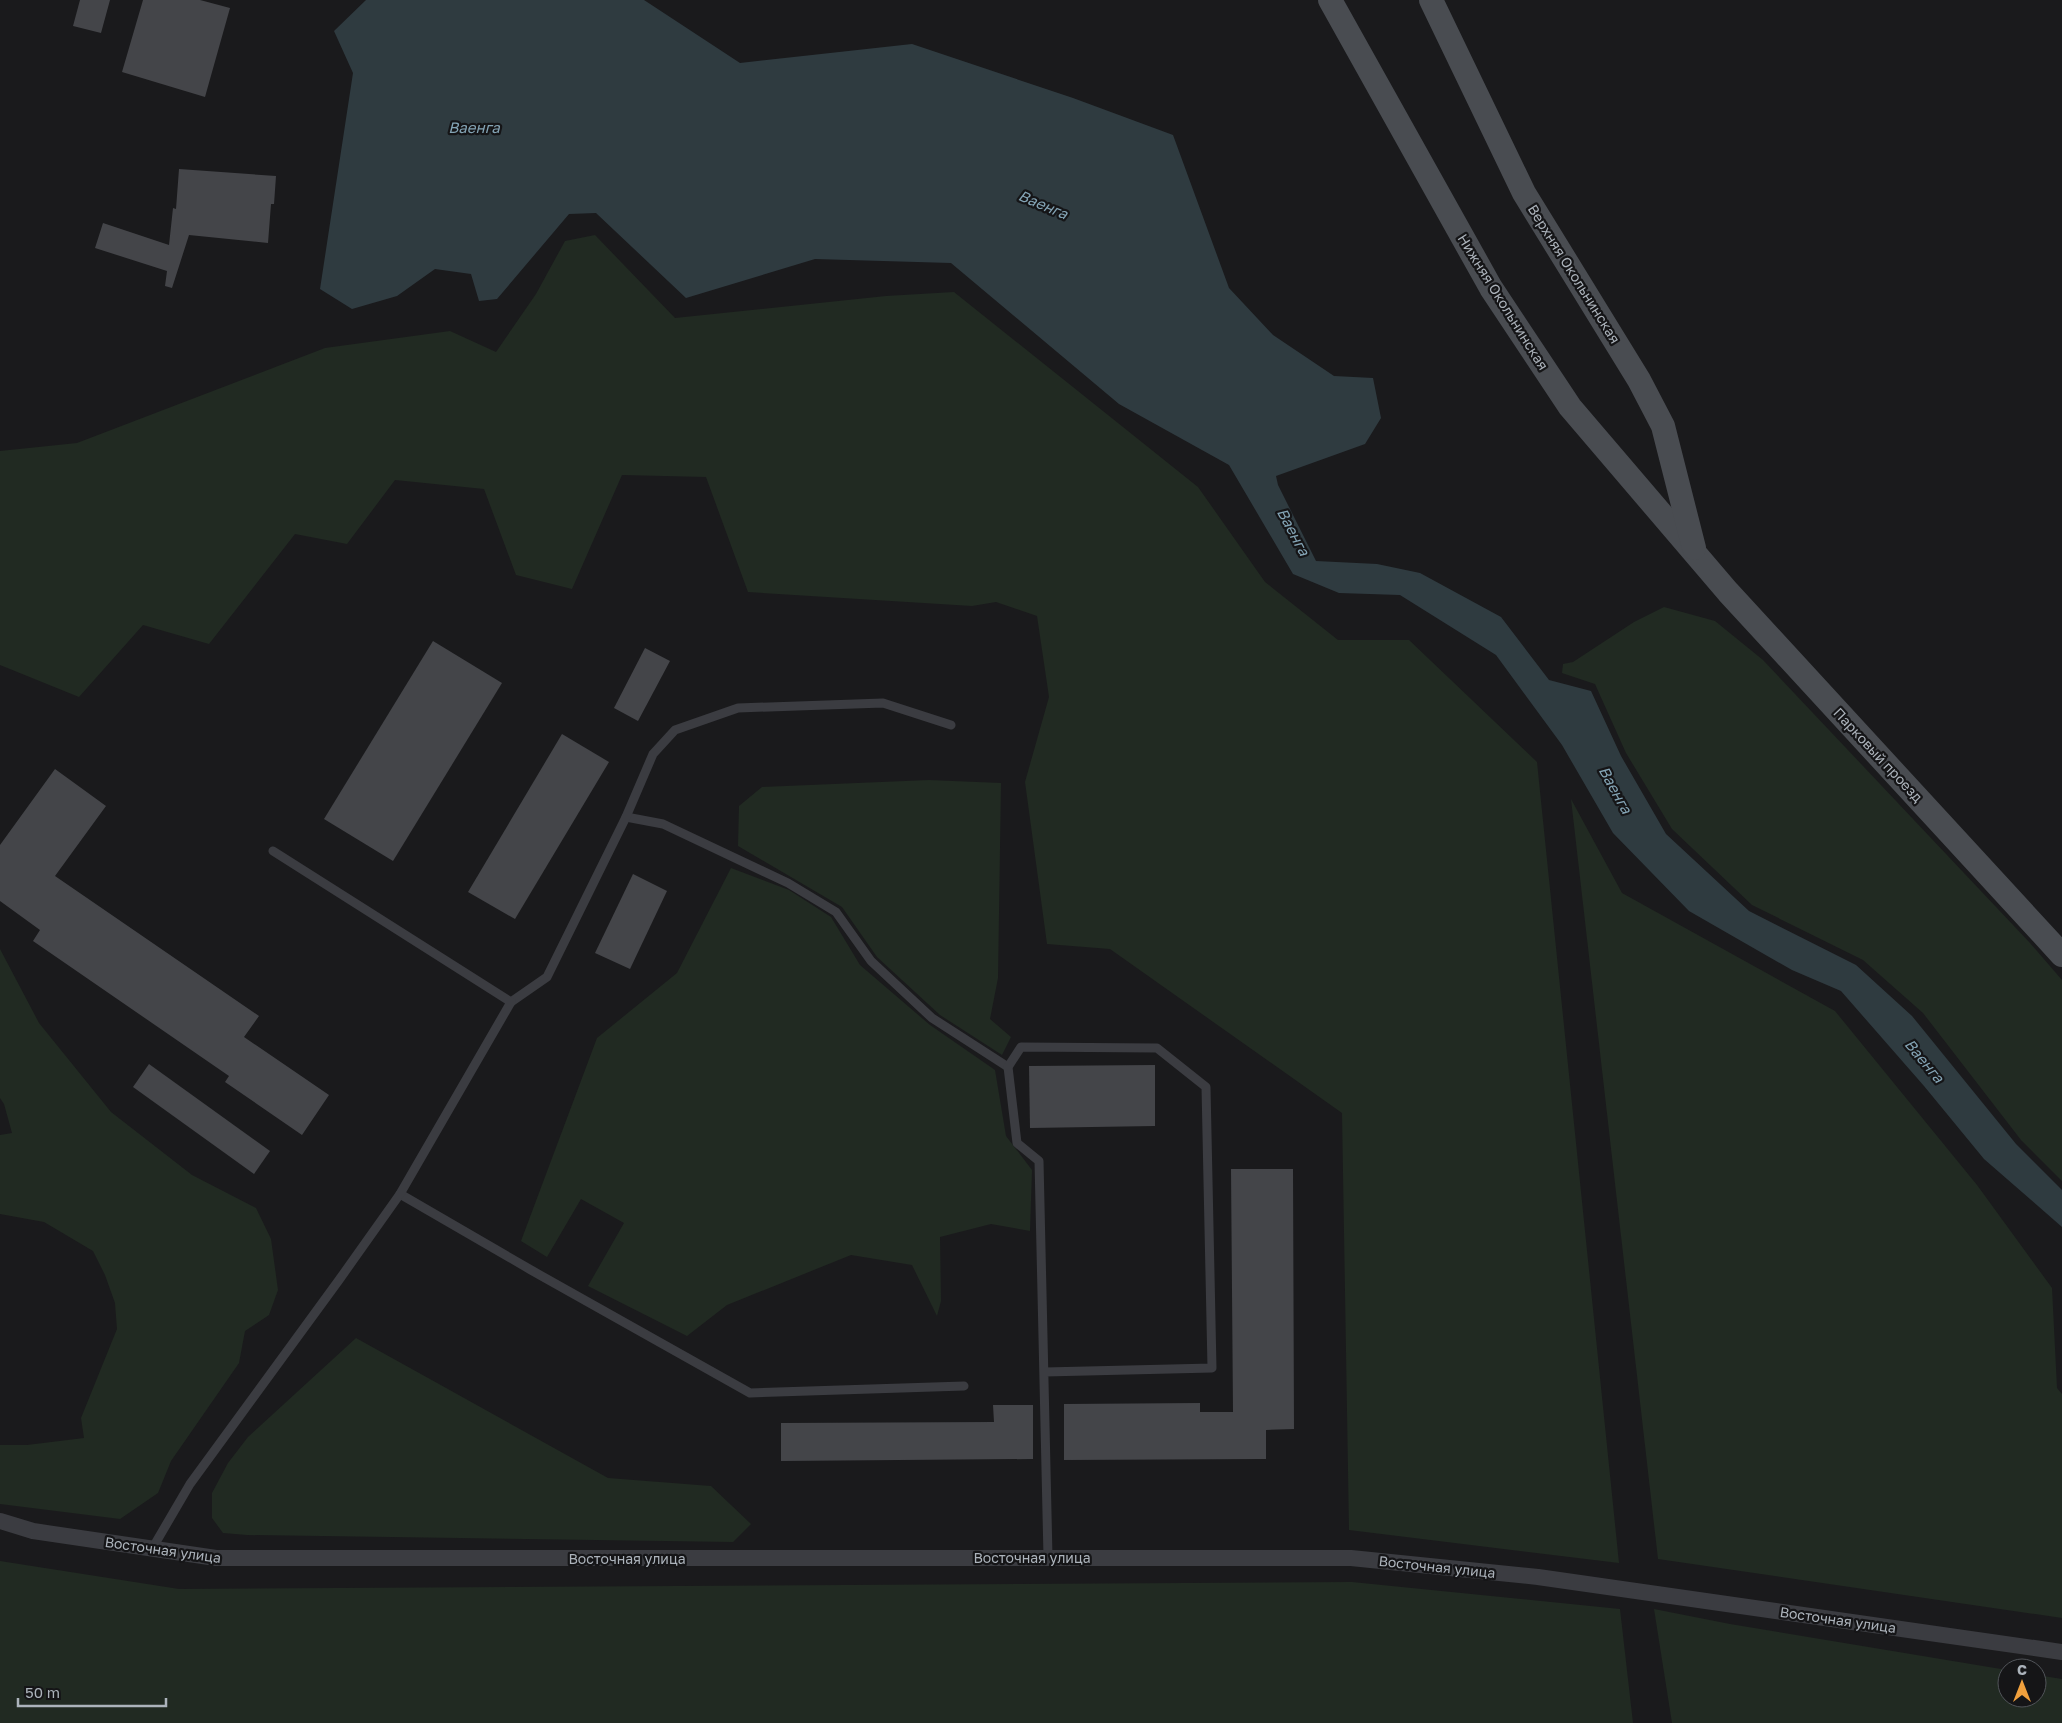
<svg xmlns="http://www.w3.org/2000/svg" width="2062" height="1723" viewBox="0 0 2062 1723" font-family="'Golos Text',sans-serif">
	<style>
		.green { fill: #212a22 }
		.water { fill: #2f3b40 }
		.building { fill: #444549 }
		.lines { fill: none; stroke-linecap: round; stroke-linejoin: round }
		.lane { stroke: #3b3c41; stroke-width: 9 }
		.street { stroke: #3b3c41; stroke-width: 16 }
		.secondary { stroke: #494c51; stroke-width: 24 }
		.labels { text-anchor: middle; stroke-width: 4.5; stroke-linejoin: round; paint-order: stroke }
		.street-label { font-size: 14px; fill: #acb3bb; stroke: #151517 }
		.water-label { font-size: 15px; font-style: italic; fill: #84a4b5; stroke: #151517 }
	</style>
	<rect width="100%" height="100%" fill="#1a1a1c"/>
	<g class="green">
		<polygon points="595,235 675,318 886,296 954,292 1198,487 1265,582 1338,640 1409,640 1537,762 1619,1563 1349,1530 1342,1113 1110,949 1047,944 1025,782 1049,697 1037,616 996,602 972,606 748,592 706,477 622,475 572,589 516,575 484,489 395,480 347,544 295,534 209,644 143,625 79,697 0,665 0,451 77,443 325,348 450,331 496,352 536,294 565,241"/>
		<polygon points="1664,607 1715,621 1763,660 2030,943 2062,980 2062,1181 2021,1140 1923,1013 1863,960 1752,905 1672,829 1626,753 1595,684 1562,673 1563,664 1573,662 1634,622"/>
		<polygon points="929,780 1001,783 998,978 990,1019 1011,1037 1002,1055 940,1015 877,957 842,907 738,846 739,806 762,787"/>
		<polygon points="1571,799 1622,893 1835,1011 1977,1185 2052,1288 2057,1388 2062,1394 2062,1618 1658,1559"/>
		<polygon points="731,868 789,890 831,917 860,965 930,1025 995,1070 1006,1136 1032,1170 1030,1231 991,1224 940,1237 941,1301 937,1316 912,1265 851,1255 727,1305 687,1336 588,1286 624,1223 581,1199 547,1257 521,1241 597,1038 677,973"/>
		<polygon points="0,949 39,1023 111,1112 192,1175 256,1208 271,1239 278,1290 269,1315 245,1331 239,1363 171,1461 158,1493 120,1519 0,1504 0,1445 27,1445 84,1438 81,1418 117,1329 115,1303 105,1275 93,1251 44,1222 0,1214 0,1135 12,1133 4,1104 0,1098"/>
		<polygon points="356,1338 608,1478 711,1486 751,1524 733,1542 247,1535 223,1533 212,1518 212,1493 228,1463 248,1437"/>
		<polygon points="0,1561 179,1589 1352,1582 1620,1609 1633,1723 0,1723"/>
		<polygon points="1654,1609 1730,1624 2007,1670 2007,1698 2037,1698 2037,1675 2062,1679 2062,1723 1672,1723"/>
	</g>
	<polygon class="water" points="366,0 644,0 740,63 912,44 1073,98 1173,135 1229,288 1273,335 1334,376 1373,378 1381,418 1365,444 1276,476 1278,485 1316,561 1377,564 1420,573 1501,617 1549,680 1591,691 1621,756 1666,834 1749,911 1856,965 1912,1016 2016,1144 2062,1190 2062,1227 1984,1159 1924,1086 1841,991 1792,970 1689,911 1613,833 1562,745 1496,655 1400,595 1339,593 1293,574 1229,465 1119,404 951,263 815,259 686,298 596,213 569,214 497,299 479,301 471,274 435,269 397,296 352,309 320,289 353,73 334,31"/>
	<g class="building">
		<polygon points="80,0 110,0 101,33 73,26"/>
		<polygon points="143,0 200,0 230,8 205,97 122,72"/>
		<polygon points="179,169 276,176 274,204 271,204 268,243 189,235 172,288 165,286 167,271 95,248 103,223 169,245 173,208 176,209"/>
		<polygon points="433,641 502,683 393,861 324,819"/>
		<polygon points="645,648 670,661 638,721 614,708"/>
		<polygon points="562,734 609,762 515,919 468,892"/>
		<polygon points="55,769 106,806 55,876 259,1016 244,1037 329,1095 302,1135 225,1082 229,1076 33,941 40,930 0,901 0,845"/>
		<polygon points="633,874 667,891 630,969 595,953"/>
		<polygon points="149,1064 270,1151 254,1174 133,1087"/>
		<polygon points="1155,1065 1155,1126 1030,1128 1029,1066"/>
		<polygon points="1231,1169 1293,1169 1294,1429 1266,1430 1266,1459 1064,1460 1064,1404 1200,1403 1200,1412 1233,1412"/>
		<polygon points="993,1405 1033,1405 1033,1459 781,1461 781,1423 994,1422"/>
	</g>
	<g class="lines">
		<g class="lane">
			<polyline points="626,817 663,824 788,883 836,912 871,961 932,1018 1008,1067"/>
			<polyline points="511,1002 547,977 626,817 653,754 675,730 738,708 883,703 951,725"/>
			<polyline points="400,1194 531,1270 750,1393 964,1386"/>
			<polyline points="1045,1372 1212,1368 1206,1087 1157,1048 1021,1047 1008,1067 1017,1143 1039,1161 1048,1557"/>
			<polyline points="152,1549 190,1484 339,1280 400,1194 511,1002 273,851"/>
		</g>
		<polyline class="street" points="0,1521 33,1531 216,1558 1351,1558 1538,1577 2062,1652"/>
		<g class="secondary">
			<polyline points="1330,0 1491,288 1570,407 1728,592 2062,955"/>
			<polyline points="1431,0 1524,193 1639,380 1663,426 1694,548"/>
		</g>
	</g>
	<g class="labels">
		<g class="street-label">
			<text transform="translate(1574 274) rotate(58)" y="5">Верхняя Окольнинская</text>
			<text transform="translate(1503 302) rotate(58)" y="5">Нижняя Окольнинская</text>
			<text transform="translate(1878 755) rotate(47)" y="5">Парковый проезд</text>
			<text transform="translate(163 1550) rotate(8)" y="5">Восточная улица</text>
			<text x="1032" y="1563">Восточная улица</text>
			<text x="627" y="1564">Восточная улица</text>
			<text transform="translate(1437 1567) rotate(6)" y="5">Восточная улица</text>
			<text transform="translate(1838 1620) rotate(8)" y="5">Восточная улица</text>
		</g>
		<g class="water-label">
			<text x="474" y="133">Ваенга</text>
			<text transform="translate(1043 205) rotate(23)" y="5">Ваенга</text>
			<text transform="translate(1293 532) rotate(62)" y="5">Ваенга</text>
			<text transform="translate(1615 790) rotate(61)" y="5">Ваенга</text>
			<text transform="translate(1924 1061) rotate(50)" y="5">Ваенга</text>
		</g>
	</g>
	<g transform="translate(2022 1683)"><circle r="24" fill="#151517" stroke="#515459"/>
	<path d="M0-4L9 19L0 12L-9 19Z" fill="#f0a03d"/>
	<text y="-8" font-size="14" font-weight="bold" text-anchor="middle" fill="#acb3bb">С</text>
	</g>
	<path d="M18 1698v8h148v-8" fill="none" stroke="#acb3bb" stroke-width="2.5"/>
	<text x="25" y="1698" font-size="15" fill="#acb3bb" stroke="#151517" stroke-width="4" paint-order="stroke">50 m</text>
</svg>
